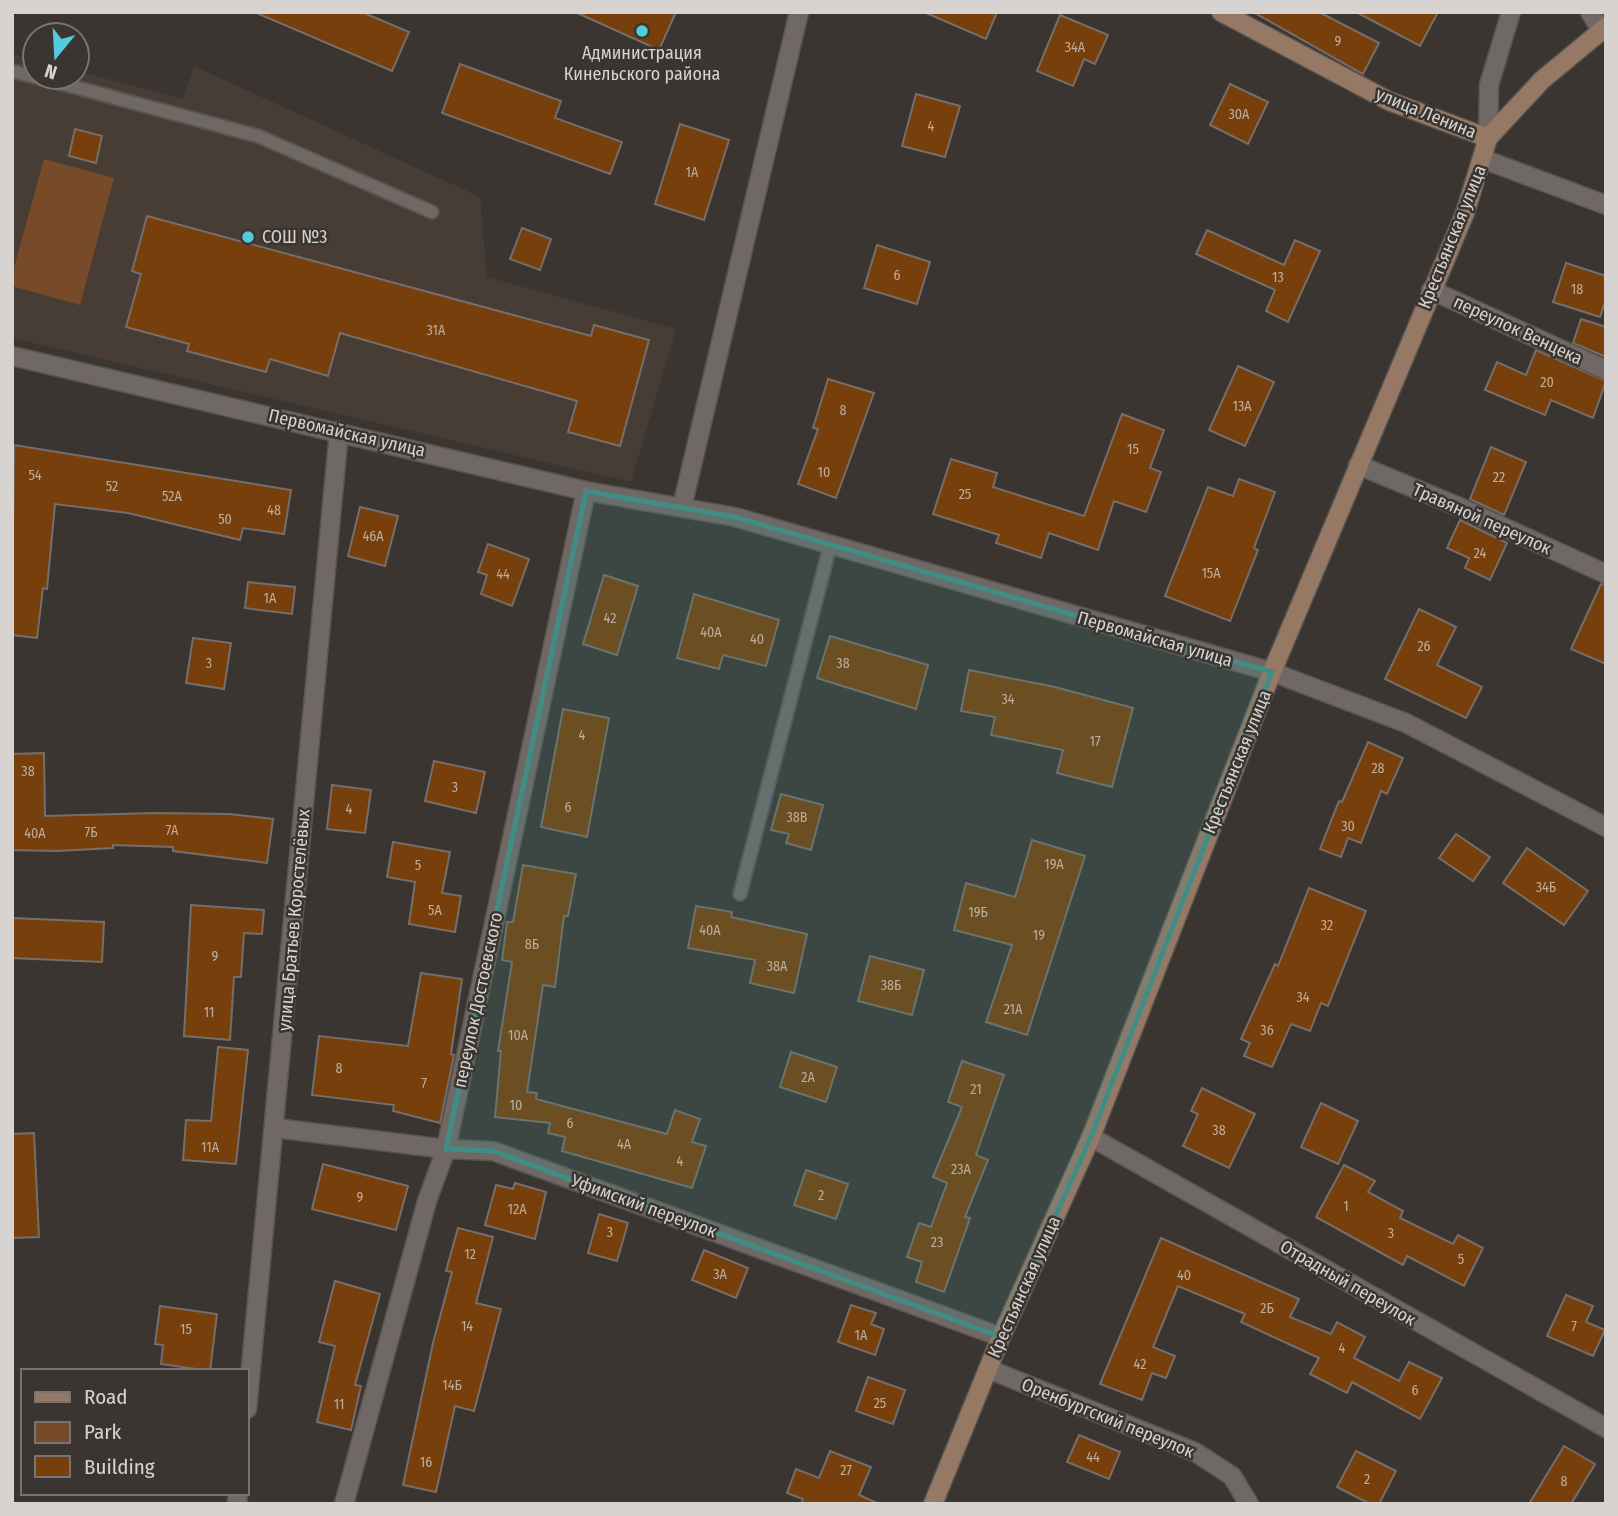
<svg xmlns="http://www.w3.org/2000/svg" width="1618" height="1516" viewBox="0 0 1618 1516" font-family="'Fira Sans Condensed',sans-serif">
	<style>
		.built { fill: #483d35 }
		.green { fill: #774b29 }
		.building { fill: #773f0b; stroke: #756e6a; stroke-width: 2 }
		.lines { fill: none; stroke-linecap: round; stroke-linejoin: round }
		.lane-casing { stroke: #585450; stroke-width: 16 }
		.street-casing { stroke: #585450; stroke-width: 21 }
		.secondary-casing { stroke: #585450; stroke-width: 21 }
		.lane { stroke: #6f6864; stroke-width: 12 }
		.street { stroke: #6f6864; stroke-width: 18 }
		.secondary { stroke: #967965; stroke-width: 18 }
		.marked { fill: #418d86; fill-opacity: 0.2; stroke: #418d86; stroke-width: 5; stroke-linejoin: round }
		.poi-dot { fill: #53cbda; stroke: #3b3531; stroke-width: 2.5 }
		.labels { text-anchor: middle; stroke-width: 5; stroke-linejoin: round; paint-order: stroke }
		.number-label { font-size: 14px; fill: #beae9f }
		.poi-label { font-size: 18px; fill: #d6d3d0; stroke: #3b3531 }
		.street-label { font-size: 18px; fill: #d6d3d0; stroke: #3b3531 }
	</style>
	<rect width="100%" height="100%" fill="#3b3531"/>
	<polygon class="built" points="12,54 35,60 35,77 77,77 77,71 183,99 194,66 480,197 487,277 676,329 631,482 12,338"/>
	<polygon class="green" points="44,159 114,178 80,305 12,286 12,275"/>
	<g class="building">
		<polygon points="254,12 362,12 409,32 392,71"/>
		<polygon points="575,12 676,12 659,50"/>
		<polygon points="924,12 997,12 986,39"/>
		<polygon points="1253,12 1319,12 1379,43 1363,74"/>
		<polygon points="1356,12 1438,12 1420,46"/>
		<polygon points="1060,15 1108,35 1095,64 1084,59 1073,86 1037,71"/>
		<polygon points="460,64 561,101 555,118 622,142 610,174 442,113"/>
		<polygon points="1230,84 1268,102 1248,144 1210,125"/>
		<polygon points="916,94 960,106 945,157 902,146"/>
		<polygon points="680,124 729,140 704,220 655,204"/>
		<polygon points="75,129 102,136 96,163 69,156"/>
		<polygon points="147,216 591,336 594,325 649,340 620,446 568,432 577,401 340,333 328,376 270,359 266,372 187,351 189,344 126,327 141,274 132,271"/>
		<polygon points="522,228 551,239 540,270 510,259"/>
		<polygon points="1207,230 1284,265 1295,240 1320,251 1288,322 1266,311 1275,290 1196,254"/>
		<polygon points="877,245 930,262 917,304 864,288"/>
		<polygon points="1566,263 1606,276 1606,299 1600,317 1553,302"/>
		<polygon points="1581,319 1606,327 1606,357 1573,343"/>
		<polygon points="1536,350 1606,381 1593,418 1551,400 1545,415 1485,390 1497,362 1526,375"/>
		<polygon points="1238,366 1274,382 1245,446 1209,430"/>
		<polygon points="828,379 874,393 836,498 798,484 818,429 813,428"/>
		<polygon points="1122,414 1164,430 1150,468 1161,472 1146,512 1114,501 1098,550 1049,533 1041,558 996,543 999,535 933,514 951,459 997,473 993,487 1084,516"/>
		<polygon points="14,445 291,490 284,534 243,528 240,540 128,513 55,504 47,589 43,588 37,638 12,635"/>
		<polygon points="1491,447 1526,462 1504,515 1470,499"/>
		<polygon points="1239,479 1275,492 1254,548 1258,550 1230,621 1165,596 1208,487 1233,496"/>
		<polygon points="360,507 398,516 385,566 348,556"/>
		<polygon points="1460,520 1507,543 1490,580 1465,568 1469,558 1447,548"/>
		<polygon points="488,544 529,559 512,606 481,594 487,575 478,572"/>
		<polygon points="604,575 638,586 617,655 583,644"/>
		<polygon points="248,582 295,587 292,614 245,608"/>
		<polygon points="1601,584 1606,585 1606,664 1571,649"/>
		<polygon points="694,594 779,620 766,666 723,655 719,669 677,658"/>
		<polygon points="1419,609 1456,627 1437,665 1482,687 1466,718 1385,679"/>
		<polygon points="830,636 928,665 916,709 817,678"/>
		<polygon points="193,638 231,643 224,689 186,683"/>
		<polygon points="969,670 1055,687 1133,708 1112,787 1057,773 1063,750 991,735 995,717 961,711"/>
		<polygon points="563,709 609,718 587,837 541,827"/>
		<polygon points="1368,742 1403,758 1387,794 1381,791 1361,843 1348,838 1341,857 1320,849 1339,801 1342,802"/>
		<polygon points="44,753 45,816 155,813 230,814 273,819 267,863 173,851 173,847 113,845 113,848 57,851 12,850 12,754"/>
		<polygon points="434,761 485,772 476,813 425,801"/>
		<polygon points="332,785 371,790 365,833 327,829"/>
		<polygon points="781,794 823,805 811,850 786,843 789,834 771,830"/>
		<polygon points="1456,834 1490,857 1473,881 1439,858"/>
		<polygon points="1032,840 1085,856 1027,1035 986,1022 1012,945 954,930 966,883 1015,897"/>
		<polygon points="393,842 450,852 442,893 461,896 455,932 409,924 415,882 387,877"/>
		<polygon points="1527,848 1588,891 1564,925 1503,883"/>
		<polygon points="523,865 576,874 568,916 564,916 555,987 543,985 527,1092 537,1093 536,1099 667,1134 675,1110 700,1119 692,1142 706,1146 692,1188 562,1151 565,1137 548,1133 550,1123 495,1117 501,1051 498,1051 512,962 502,960 507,922 513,922"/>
		<polygon points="1309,888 1366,911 1328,1006 1321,1003 1310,1031 1291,1024 1272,1067 1244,1056 1250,1043 1241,1039 1275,964 1278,966"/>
		<polygon points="191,905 264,910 262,934 244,933 241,977 234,977 230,1040 184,1036"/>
		<polygon points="696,906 732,912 731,917 807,934 794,993 750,983 755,960 688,948"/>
		<polygon points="12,918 104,922 102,962 12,958"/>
		<polygon points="870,956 924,970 912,1015 858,1001"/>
		<polygon points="421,973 462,979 451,1054 454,1055 440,1123 393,1111 394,1105 312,1095 319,1036 408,1046"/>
		<polygon points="218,1047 248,1050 236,1164 183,1160 186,1120 211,1121"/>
		<polygon points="791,1052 837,1067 826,1102 780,1087"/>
		<polygon points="962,1061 1004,1075 976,1155 988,1160 965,1217 970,1218 944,1292 916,1282 922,1262 907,1257 919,1223 931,1227 947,1183 933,1177 962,1107 948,1102"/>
		<polygon points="1202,1088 1255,1114 1229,1168 1183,1146 1198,1114 1191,1111"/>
		<polygon points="1321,1103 1358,1121 1338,1164 1301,1147"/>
		<polygon points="34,1133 39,1237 12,1238 12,1134"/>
		<polygon points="323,1164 408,1186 396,1230 312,1209"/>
		<polygon points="1344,1165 1375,1181 1368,1192 1403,1211 1400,1218 1453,1244 1458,1235 1483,1248 1464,1286 1407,1256 1403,1265 1316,1217"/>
		<polygon points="806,1170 848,1184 836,1219 794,1205"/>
		<polygon points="515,1183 546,1192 535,1239 485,1225 496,1185 513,1189"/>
		<polygon points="599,1214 628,1223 617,1261 588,1253"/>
		<polygon points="458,1228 493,1237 476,1303 501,1309 474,1411 455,1406 436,1492 403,1485 433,1343 452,1272 446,1271"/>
		<polygon points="1161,1238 1299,1299 1290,1317 1331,1334 1337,1322 1365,1337 1354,1358 1399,1381 1409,1362 1442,1378 1420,1419 1352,1382 1347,1393 1310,1374 1319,1358 1241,1322 1245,1314 1178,1286 1153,1347 1175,1356 1166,1378 1152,1373 1142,1400 1100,1384"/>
		<polygon points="704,1250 748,1268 736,1298 692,1280"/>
		<polygon points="335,1281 380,1294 355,1385 361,1386 351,1430 317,1422 335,1346 319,1342"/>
		<polygon points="1566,1295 1593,1306 1586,1322 1605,1330 1593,1356 1547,1336"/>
		<polygon points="851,1305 876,1313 871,1324 884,1329 875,1355 838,1342"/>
		<polygon points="160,1306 217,1314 210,1371 161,1364 163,1345 155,1344"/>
		<polygon points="868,1377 905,1390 893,1424 856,1411"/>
		<polygon points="1079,1435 1120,1452 1109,1479 1067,1462"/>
		<polygon points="1564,1446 1595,1464 1571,1504 1529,1504"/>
		<polygon points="830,1451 871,1467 859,1495 879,1504 801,1504 803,1499 787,1493 796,1469 819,1478"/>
		<polygon points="1356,1451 1396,1471 1379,1504 1370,1504 1337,1487"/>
	</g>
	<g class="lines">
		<g class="lane-casing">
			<g id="lane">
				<polyline points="12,71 35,77"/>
				<polyline points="37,77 258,136 432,212"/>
				<polyline points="740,894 830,546"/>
			</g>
		</g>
		<g class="street-casing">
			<g id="street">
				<polyline points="1590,12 1601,30"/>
				<polyline points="1488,138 1489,85 1511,12"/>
				<polyline points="1483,159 1606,205"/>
				<polyline points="1431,290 1606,370"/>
				<polyline points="12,356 586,491 735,517 1272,672 1406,723 1606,827"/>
				<polyline points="1358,465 1457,506 1606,574"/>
				<polyline points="682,507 799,12"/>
				<polyline points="275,1128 446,1149 493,1151 1001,1337"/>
				<polyline points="1091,1137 1606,1428"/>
				<polyline points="988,1369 1195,1452 1232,1476 1249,1504"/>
				<polyline points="247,1409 339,431"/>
				<polyline points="237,1504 238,1493"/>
				<polyline points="344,1504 427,1201 446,1149 586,491"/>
			</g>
		</g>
		<g class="secondary-casing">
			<g id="secondary">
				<polyline points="1221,12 1389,101 1488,138"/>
				<polyline points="933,1504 1001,1337 1091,1137 1272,672 1465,213 1488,138 1542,80 1606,27"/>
			</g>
		</g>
		<use href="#lane" class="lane"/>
		<use href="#street" class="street"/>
		<use href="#secondary" class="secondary"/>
	</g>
	<path class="marked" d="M586,491L735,517L1272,672L1091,1137L1001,1337L493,1151L446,1149Z"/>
	<g class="poi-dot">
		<circle cx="642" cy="31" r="7"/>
		<circle cx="248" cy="237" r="7"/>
	</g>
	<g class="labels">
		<g class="number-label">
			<text x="1338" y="46">9</text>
			<text x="1075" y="52">34А</text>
			<text x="1239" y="119">30А</text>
			<text x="931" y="131">4</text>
			<text x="692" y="177">1А</text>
			<text x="897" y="280">6</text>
			<text x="1278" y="282">13</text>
			<text x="1577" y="294">18</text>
			<text x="436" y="335">31А</text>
			<text x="1547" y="387">20</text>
			<text x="1242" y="411">13А</text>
			<text x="843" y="415">8</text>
			<text x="1133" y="454">15</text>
			<text x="824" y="477">10</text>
			<text x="35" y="480">54</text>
			<text x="1499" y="482">22</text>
			<text x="112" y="491">52</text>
			<text x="965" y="499">25</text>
			<text x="172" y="501">52А</text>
			<text x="274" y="515">48</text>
			<text x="225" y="524">50</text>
			<text x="373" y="541">46А</text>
			<text x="1480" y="558">24</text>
			<text x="1211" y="578">15А</text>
			<text x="503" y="579">44</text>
			<text x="270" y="603">1А</text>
			<text x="610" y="623">42</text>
			<text x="711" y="637">40А</text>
			<text x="757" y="644">40</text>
			<text x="1424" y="651">26</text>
			<text x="209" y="668">3</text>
			<text x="843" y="668">38</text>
			<text x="1008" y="704">34</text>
			<text x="582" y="740">4</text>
			<text x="1095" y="746">17</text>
			<text x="1378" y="773">28</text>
			<text x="28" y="776">38</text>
			<text x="455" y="792">3</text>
			<text x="568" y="812">6</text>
			<text x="349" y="814">4</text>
			<text x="797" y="822">38В</text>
			<text x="1348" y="831">30</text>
			<text x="172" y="835">7А</text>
			<text x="91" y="837">7Б</text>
			<text x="35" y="838">40А</text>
			<text x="1054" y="869">19А</text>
			<text x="418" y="870">5</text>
			<text x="1546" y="892">34Б</text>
			<text x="435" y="915">5А</text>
			<text x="978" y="917">19Б</text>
			<text x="1327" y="930">32</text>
			<text x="710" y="935">40А</text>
			<text x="1039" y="940">19</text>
			<text x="532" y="949">8Б</text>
			<text x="215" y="961">9</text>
			<text x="777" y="971">38А</text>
			<text x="891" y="990">38Б</text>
			<text x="1303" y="1002">34</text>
			<text x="1013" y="1014">21А</text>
			<text x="209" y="1017">11</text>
			<text x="1267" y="1035">36</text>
			<text x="518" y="1040">10А</text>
			<text x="339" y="1073">8</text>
			<text x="808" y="1082">2А</text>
			<text x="424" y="1088">7</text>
			<text x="976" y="1094">21</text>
			<text x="516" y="1110">10</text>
			<text x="570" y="1128">6</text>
			<text x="1219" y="1135">38</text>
			<text x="624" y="1149">4А</text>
			<text x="210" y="1152">11А</text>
			<text x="680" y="1166">4</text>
			<text x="961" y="1174">23А</text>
			<text x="821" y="1200">2</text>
			<text x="360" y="1202">9</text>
			<text x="1346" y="1211">1</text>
			<text x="517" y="1214">12А</text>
			<text x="610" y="1237">3</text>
			<text x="1391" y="1238">3</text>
			<text x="937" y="1247">23</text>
			<text x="470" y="1259">12</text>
			<text x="1461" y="1264">5</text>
			<text x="720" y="1279">3А</text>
			<text x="1184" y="1280">40</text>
			<text x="1267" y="1313">2Б</text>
			<text x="467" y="1331">14</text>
			<text x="1574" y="1331">7</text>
			<text x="186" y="1334">15</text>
			<text x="861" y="1340">1А</text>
			<text x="1342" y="1353">4</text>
			<text x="1140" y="1369">42</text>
			<text x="452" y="1390">14Б</text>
			<text x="1415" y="1395">6</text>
			<text x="880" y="1408">25</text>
			<text x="339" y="1409">11</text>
			<text x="1093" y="1462">44</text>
			<text x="426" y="1467">16</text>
			<text x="846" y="1475">27</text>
			<text x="1367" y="1484">2</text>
			<text x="1564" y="1486">8</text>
		</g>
		<g class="poi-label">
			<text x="642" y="59">Администрация<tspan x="642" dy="21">Кинельского района</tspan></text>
			<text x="262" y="243" text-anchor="start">СОШ №3</text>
		</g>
		<g class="street-label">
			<text transform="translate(1426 113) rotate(22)" y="6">улица Ленина</text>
			<text transform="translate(1452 237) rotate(-68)" y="6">Крестьянская улица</text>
			<text transform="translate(1518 330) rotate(25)" y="6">переулок Венцека</text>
			<text transform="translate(347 433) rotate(13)" y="6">Первомайская улица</text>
			<text transform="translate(1482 519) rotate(24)" y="6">Травяной переулок</text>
			<text transform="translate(1155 639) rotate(16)" y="6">Первомайская улица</text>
			<text transform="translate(1237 762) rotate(-68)" y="6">Крестьянская улица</text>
			<text transform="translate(294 920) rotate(-85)" y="6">улица Братьев Коростелёвых</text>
			<text transform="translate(478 1000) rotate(-78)" y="6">переулок Достоевского</text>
			<text transform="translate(644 1206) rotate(20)" y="6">Уфимский переулок</text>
			<text transform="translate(1348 1283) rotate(30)" y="6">Отрадный переулок</text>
			<text transform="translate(1024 1287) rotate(-66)" y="6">Крестьянская улица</text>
			<text transform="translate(1108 1418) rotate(22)" y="6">Оренбургский переулок</text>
		</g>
	</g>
	<rect width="1618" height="1516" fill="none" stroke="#d6d3d0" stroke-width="28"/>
	<rect x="21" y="1369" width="228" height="126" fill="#3b3531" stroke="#797471" stroke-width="2"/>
	<rect x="35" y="1392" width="35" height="10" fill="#967965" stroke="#797471" stroke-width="2"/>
	<text x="84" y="1404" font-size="21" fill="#d6d3d0">Road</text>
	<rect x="35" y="1422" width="35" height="21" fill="#774b29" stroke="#797471" stroke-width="2"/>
	<text x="84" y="1439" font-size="21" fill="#d6d3d0">Park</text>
	<rect x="35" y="1456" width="35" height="21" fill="#773f0b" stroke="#797471" stroke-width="2"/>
	<text x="84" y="1474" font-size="21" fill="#d6d3d0">Building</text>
	<g transform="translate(56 56) rotate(198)"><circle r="33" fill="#3b3531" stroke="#797471" stroke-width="2"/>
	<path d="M0-5L12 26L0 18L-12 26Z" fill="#53cbda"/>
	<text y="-10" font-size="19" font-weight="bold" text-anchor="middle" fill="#d6d3d0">N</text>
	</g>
</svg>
